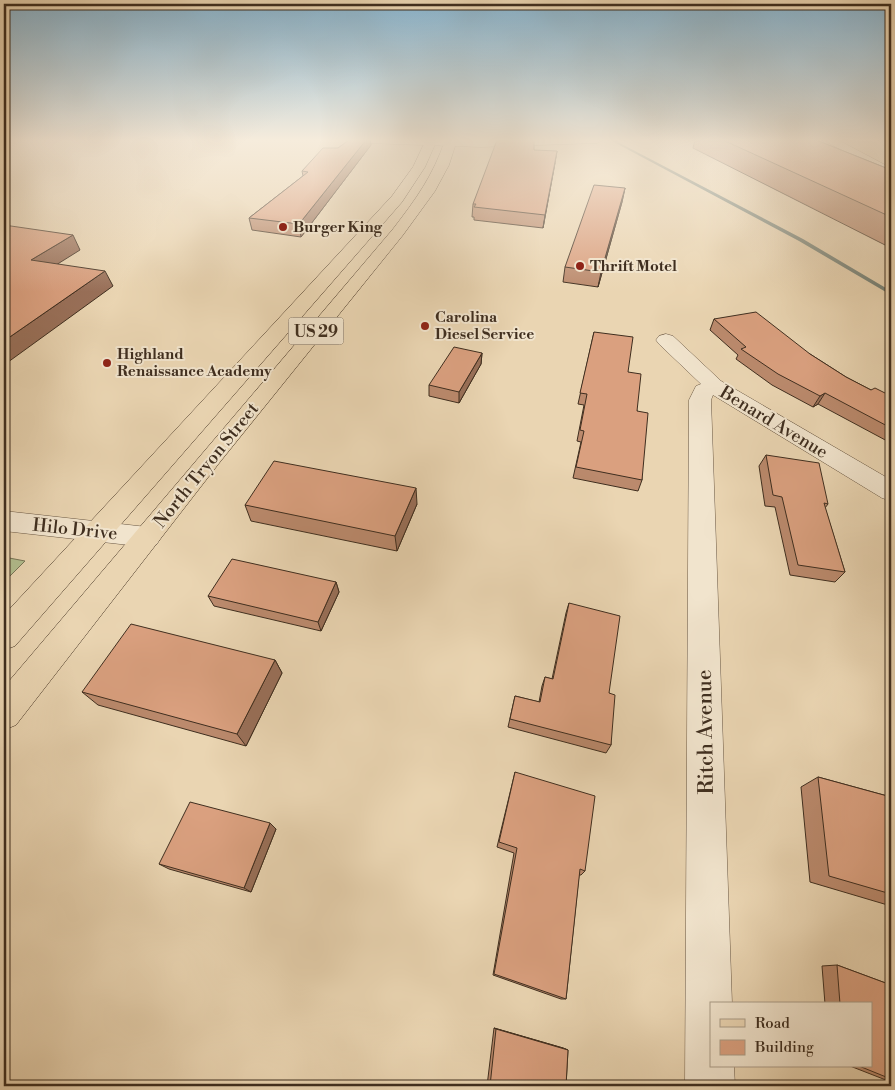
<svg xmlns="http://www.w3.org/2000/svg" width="895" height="1090" viewBox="0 0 895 1090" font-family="'Libre Bodoni',serif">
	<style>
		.green { fill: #b2be8f; stroke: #787657 }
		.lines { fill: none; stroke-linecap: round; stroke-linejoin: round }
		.stream { fill: #748177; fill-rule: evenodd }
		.minor-casing { stroke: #6a5844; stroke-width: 1 }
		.tertiary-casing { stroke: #6a5844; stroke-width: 1 }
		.primary-casing { stroke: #3f2e1f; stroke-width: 1 }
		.minor { fill: #f1e4cd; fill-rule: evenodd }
		.tertiary { fill: #f1e4cd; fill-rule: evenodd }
		.primary { fill: #ead5b2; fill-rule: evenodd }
		.wall { fill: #bb8a6d; stroke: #3f2e1f }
		.shaded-wall { fill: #997059; stroke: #3f2e1f }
		.building { fill: #daa07f; stroke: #3f2e1f }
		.poi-dot { fill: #8f2418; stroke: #f1e4cd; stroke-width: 2 }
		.labels { text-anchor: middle; stroke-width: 4; stroke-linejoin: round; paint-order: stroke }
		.far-poi-label { font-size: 15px; font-weight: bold; fill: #3f2e1f; stroke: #f1e4cd; text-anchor: start }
		.shield { fill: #f1e4cd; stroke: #746553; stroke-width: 1 }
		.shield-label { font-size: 16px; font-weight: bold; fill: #3f2e1f }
		.street-label { font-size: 18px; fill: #3f2e1f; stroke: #f1e4cd }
		.near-street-label { font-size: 21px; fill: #3f2e1f; stroke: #f1e4cd }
	</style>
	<rect width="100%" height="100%" fill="#ead5b2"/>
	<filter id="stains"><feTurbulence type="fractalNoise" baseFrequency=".004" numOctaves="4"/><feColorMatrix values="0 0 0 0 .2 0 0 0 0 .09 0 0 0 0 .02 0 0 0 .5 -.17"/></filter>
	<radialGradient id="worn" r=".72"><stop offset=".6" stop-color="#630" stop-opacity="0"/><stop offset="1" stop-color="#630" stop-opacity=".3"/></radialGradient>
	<polygon class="green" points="4,557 25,561 4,582"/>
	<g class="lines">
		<polygon class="stream" points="610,140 614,140 803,239 891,291 891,295 799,241"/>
		<g class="minor-casing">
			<g id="minor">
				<polygon points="826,140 838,140 891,168 891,177 827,142"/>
				<polygon points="666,334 673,336 721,381 891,480 891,501 882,498 713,395 711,400 732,1004 711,1004 711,1066 734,1066 735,1086 685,1086 689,400 696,386 701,384 659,344 656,340 659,336"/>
				<polygon points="4,511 147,527 157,530 161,537 157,544 147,547 4,531"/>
			</g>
		</g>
		<g class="tertiary-casing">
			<polygon id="tertiary" points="360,140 603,140 597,143 481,147 366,143"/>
		</g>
		<g class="primary-casing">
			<g id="primary">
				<polygon points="426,140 437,140 425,167 402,202 15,646 4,650 4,615 392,196 413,167"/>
				<path d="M445,140H457L449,165L435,191L403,235L220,462L16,725L4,730V687L393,229C416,199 433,176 445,140Z"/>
			</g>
		</g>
		<use href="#minor" class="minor"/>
		<use href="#tertiary" class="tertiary"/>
		<use href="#primary" class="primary"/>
	</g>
	<g class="wall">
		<polygon points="349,140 370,140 371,145 301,237 252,230 249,218 303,176 302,171 338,148"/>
		<polygon points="695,140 816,140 891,170 891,248 693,148"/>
		<polygon points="534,150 555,163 543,228 474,220 474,217 472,217 473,204"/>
		<polygon points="625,188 622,202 598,287 563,282 565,267"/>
		<polygon points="714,319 810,354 846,377 871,390 891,396 891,448 886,446 889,442 818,404 813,407 772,385 736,359 738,355 710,330"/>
		<polygon points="594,332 628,372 637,411 642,480 638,491 573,478 581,442 577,441 584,405 578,404"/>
		<polygon points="482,353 481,364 459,403 429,396 429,385"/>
		<polygon points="766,455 828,504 825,508 845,572 835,582 790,575 775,507 765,506 759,466"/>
		<polygon points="417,504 397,551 251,521 245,505"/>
		<polygon points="336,582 339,592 321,631 214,606 208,596"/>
		<polygon points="569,603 609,693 611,745 606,753 508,727 515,696 539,702 542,686 545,677 552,679 566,613"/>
		<polygon points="275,660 282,673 246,746 98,705 82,692"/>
		<polygon points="515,772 585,871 581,875 579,875 566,999 561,999 493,975 514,853 497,847"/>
		<polygon points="818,777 891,797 891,906 810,882 801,787"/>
		<polygon points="270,823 276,829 251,892 169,869 159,864"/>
		<polygon points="837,965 891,985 891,1082 850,1066 871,1066 871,1004 825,1004 822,966"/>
		<polygon points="494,1028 563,1048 568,1050 566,1086 487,1086"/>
	</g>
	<g class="shaded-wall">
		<polygon points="366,140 370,140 371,145 301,237 299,224"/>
		<polygon points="557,151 555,163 543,228 545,215"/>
		<polygon points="625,188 622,202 598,287 601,272"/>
		<polygon points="73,235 80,250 40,275 31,260"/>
		<polygon points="105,271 113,286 4,365 4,341"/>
		<polygon points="482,353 481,364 459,403 459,392"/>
		<polygon points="825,393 818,404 813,407 820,396"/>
		<polygon points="416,488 417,504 397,551 395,536"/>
		<polygon points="336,582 339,592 321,631 318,622"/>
		<polygon points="275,660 282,673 246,746 237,734"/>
		<polygon points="270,823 276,829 251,892 244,888"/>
		<polygon points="494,1028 563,1048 568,1050 496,1029"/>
	</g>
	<g class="building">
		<polygon points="349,140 366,140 299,224 249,218 308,172 302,171 323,148 338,148"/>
		<polygon points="497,140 534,140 534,150 557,151 545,215 474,207 476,204 473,204"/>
		<polygon points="723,140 816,140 891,170 891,217"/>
		<polygon points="594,185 625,188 601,272 565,267"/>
		<polygon points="4,225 73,235 31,260 105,271 4,341"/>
		<polygon points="756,312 810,354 846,377 871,390 875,388 891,396 891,428 825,393 820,396 778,374 741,349 746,347 714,319"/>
		<polygon points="594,332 633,337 628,372 641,374 637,411 648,413 642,480 576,467 584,431 580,430 587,394 580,393"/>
		<polygon points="454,347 482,353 459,392 429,385"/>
		<polygon points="766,455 819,463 828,504 824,503 845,572 798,565 782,497 773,495"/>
		<polygon points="274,461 416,488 395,536 245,505"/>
		<polygon points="232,559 336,582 318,622 208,596"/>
		<polygon points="569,603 620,616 609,693 615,695 611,745 510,719 515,696 540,702 545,677 553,679"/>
		<polygon points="131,624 275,660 237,734 82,692"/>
		<polygon points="515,772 595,796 585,871 580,869 566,999 494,974 517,848 499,842"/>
		<polygon points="818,777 891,797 891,894 829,876"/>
		<polygon points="190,802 270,823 244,888 159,864"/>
		<polygon points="837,965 891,985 891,1079 859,1066 871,1066 871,1004 840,1004"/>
		<polygon points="496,1029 568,1050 566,1086 490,1086"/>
	</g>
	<linearGradient id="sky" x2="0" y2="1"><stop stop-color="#88b6d2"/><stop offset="0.48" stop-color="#f6ecdc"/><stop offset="1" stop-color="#f6ecdc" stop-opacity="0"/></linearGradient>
	<rect width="895" height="292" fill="url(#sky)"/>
	<g class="poi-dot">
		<circle cx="283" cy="227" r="5"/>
		<circle cx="580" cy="266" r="5"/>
		<circle cx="425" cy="326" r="5"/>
		<circle cx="107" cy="363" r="5"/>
	</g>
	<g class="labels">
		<g class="far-poi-label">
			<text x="293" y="232">Burger King</text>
			<text x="590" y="271">Thrift Motel</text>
			<text x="435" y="322">Carolina<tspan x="435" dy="17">Diesel Service</tspan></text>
			<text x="117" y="359">Highland<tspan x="117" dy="17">Renaissance Academy</tspan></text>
		</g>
		<rect class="shield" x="288.5" y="317.5" width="55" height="27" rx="4"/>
		<g class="shield-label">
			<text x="316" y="337">US 29</text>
		</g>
		<g class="street-label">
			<text transform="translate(774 422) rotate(31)" y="6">Benard Avenue</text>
			<text transform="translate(206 465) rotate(-51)" y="6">North Tryon Street</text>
			<text transform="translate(75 529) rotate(6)" y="6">Hilo Drive</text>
		</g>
		<g class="near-street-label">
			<text transform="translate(705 732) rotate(-91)" y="7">Ritch Avenue</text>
		</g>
	</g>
	<rect width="895" height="1090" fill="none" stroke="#ead5b2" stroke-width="20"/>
	<rect x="5" y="5" width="885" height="1080" fill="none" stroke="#3f2e1f" stroke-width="2.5"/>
	<rect x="10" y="10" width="875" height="1070" fill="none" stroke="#3f2e1f"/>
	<rect x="710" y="1002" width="162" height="65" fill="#f1e4cd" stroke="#aa9b87"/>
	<rect x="720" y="1019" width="25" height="8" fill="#ead5b2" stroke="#aa9b87"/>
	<text x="755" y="1028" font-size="15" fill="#3f2e1f">Road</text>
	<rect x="720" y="1040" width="25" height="15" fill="#daa07f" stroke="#aa9b87"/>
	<text x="755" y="1052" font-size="15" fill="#3f2e1f">Building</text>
	<rect width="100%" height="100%" filter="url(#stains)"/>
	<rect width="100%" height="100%" fill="url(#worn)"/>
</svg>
